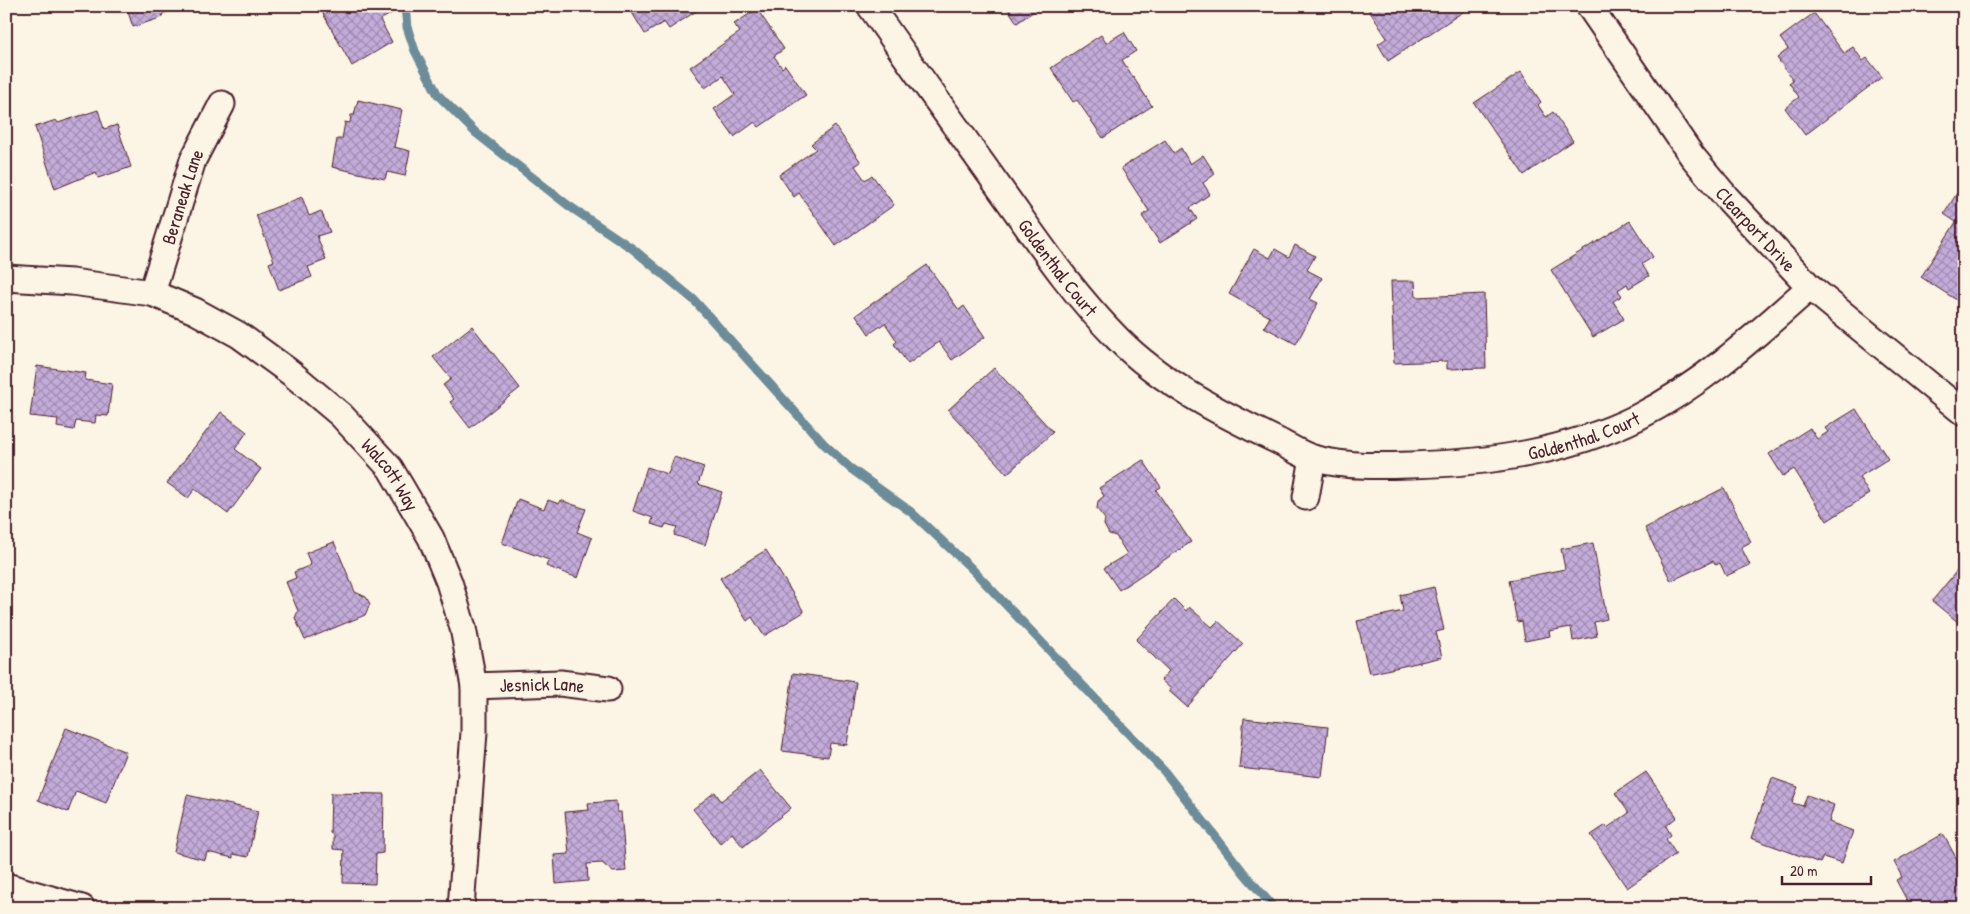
<svg xmlns="http://www.w3.org/2000/svg" width="1970" height="914" viewBox="0 0 1970 914" font-family="'Patrick Hand',sans-serif">
	<style>
		.lines { fill: none; stroke-linecap: round; stroke-linejoin: round }
		.stream { stroke: #6d8c99; stroke-width: 9 }
		.building { fill: url(#building-cross-hatch); stroke: #4a1f2b }
		.minor-casing { stroke: #4a1f2b; stroke-width: 29 }
		.minor { stroke: #fcf5e5; stroke-width: 25 }
		.labels { text-anchor: middle; stroke-width: 4.5; stroke-linejoin: round; paint-order: stroke }
		.street-label { font-size: 19px; fill: #4a1f2b; stroke: #fcf5e5 }
	</style>
	<defs>
		<pattern id="building-cross-hatch" width="8" height="8" patternUnits="userSpaceOnUse" patternTransform="scale(1.25)"><rect width="8" height="8" fill="#c4acda"/><path d="M0 0l8 8M0 8l8-8" fill="none" stroke="#a18bb1"/></pattern>
	</defs>
	<rect width="100%" height="100%" fill="#fcf5e5"/>
	<filter id="ink" filterUnits="userSpaceOnUse"><feTurbulence type="fractalNoise" baseFrequency=".02" numOctaves="2"/><feDisplacementMap in="SourceGraphic" scale="10" xChannelSelector="R" yChannelSelector="G"/><feConvolveMatrix kernelMatrix="1 2 1 2 8 2 1 2 1" color-interpolation-filters="sRGB"/></filter>
	<g filter="url(#ink)">
		<g class="lines">
			<polyline class="stream" points="405,6 407,27 415,51 438,95 476,133 569,206 633,249 694,300 824,444 850,468 911,512 970,567 1164,771 1244,873 1274,908"/>
		</g>
		<g class="building">
			<polygon points="126,6 186,6 162,14 163,17 133,27"/>
			<polygon points="315,6 391,6 394,12 380,20 392,42 352,66 321,10 318,12"/>
			<polygon points="628,6 700,6 701,8 669,29 664,22 645,34"/>
			<polygon points="1006,6 1040,6 1040,7 1017,23"/>
			<polygon points="1366,6 1472,6 1388,61 1378,44 1387,38"/>
			<polygon points="757,9 784,49 774,56 782,68 785,65 806,95 759,127 755,122 734,137 714,109 735,94 723,76 705,88 690,67 740,32 734,24"/>
			<polygon points="1814,13 1844,53 1853,47 1863,61 1867,58 1882,77 1805,135 1785,108 1799,97 1789,83 1793,80 1777,58 1788,49 1780,38"/>
			<polygon points="1124,32 1136,51 1122,60 1152,106 1103,138 1077,100 1073,102 1051,68 1101,35 1106,43"/>
			<polygon points="1521,72 1541,102 1538,105 1546,117 1553,112 1573,141 1524,175 1474,103"/>
			<polygon points="358,100 402,110 394,147 410,151 405,176 387,172 385,179 332,167 337,139 342,139 345,122 350,123 351,115 354,115"/>
			<polygon points="98,110 104,129 117,125 131,167 98,178 96,172 55,189 35,127 56,120 58,123"/>
			<polygon points="835,126 861,162 855,166 865,180 872,175 894,205 836,246 799,193 794,197 779,175 816,149 811,144"/>
			<polygon points="1165,140 1174,153 1181,148 1190,164 1203,155 1215,174 1203,183 1210,194 1190,208 1197,219 1160,243 1142,216 1149,211 1121,168"/>
			<polygon points="1957,193 1964,198 1964,305 1921,277 1956,222 1944,214"/>
			<polygon points="302,197 309,216 321,211 330,232 317,236 326,260 308,267 312,277 279,290 269,263 274,261 256,215"/>
			<polygon points="1630,221 1653,257 1642,264 1649,276 1629,288 1627,284 1618,290 1622,296 1613,301 1624,319 1593,337 1551,270"/>
			<polygon points="1295,245 1315,256 1307,270 1322,278 1310,299 1318,303 1296,344 1264,327 1270,317 1229,294 1254,249 1270,258 1275,249 1289,257"/>
			<polygon points="927,265 959,310 964,306 985,337 952,360 939,342 908,364 894,344 897,341 885,323 869,334 856,315"/>
			<polygon points="1391,281 1415,281 1416,297 1484,294 1486,368 1447,369 1447,361 1394,363"/>
			<polygon points="472,326 520,388 470,428 450,402 454,399 443,385 451,379 433,357"/>
			<polygon points="37,366 86,373 85,380 112,384 108,416 96,415 95,423 76,421 74,430 57,427 58,419 30,416"/>
			<polygon points="994,368 1053,432 1007,474 948,410"/>
			<polygon points="1856,409 1888,459 1859,477 1869,494 1827,521 1794,469 1783,476 1769,454 1810,428 1817,439 1828,432 1825,428"/>
			<polygon points="221,412 247,432 235,449 261,469 228,514 195,489 188,498 167,483"/>
			<polygon points="674,457 704,467 698,484 722,492 705,545 674,535 677,527 666,524 664,528 651,524 653,518 633,511 647,467 668,474"/>
			<polygon points="1143,460 1161,487 1156,490 1191,542 1119,590 1104,568 1127,554 1116,536 1109,534 1104,525 1105,519 1097,509 1098,501 1104,496 1099,488"/>
			<polygon points="1724,488 1751,542 1741,547 1750,565 1726,576 1720,563 1716,565 1713,561 1671,581 1645,528"/>
			<polygon points="518,499 544,509 548,500 559,504 560,500 586,509 577,532 592,538 578,578 546,566 549,560 502,543"/>
			<polygon points="334,542 355,592 366,597 370,604 365,615 305,640 295,618 298,611 286,582 296,578 294,572 311,565 306,553"/>
			<polygon points="1593,543 1607,619 1594,622 1597,636 1573,641 1571,627 1549,631 1550,636 1525,641 1522,621 1517,622 1509,580 1565,569 1561,549"/>
			<polygon points="766,550 804,612 764,636 752,617 747,621 720,578"/>
			<polygon points="1964,562 1964,627 1932,601"/>
			<polygon points="1434,587 1444,630 1436,632 1442,657 1369,674 1357,621 1403,611 1400,595"/>
			<polygon points="1174,599 1186,611 1189,607 1212,627 1218,621 1243,644 1187,707 1169,691 1171,689 1161,680 1169,671 1136,640"/>
			<polygon points="793,673 856,682 847,745 830,743 828,757 782,751"/>
			<polygon points="1244,718 1328,727 1322,777 1239,768"/>
			<polygon points="66,728 126,752 106,803 76,791 68,812 38,800"/>
			<polygon points="760,770 791,808 743,847 732,833 720,843 693,809 715,792 721,801"/>
			<polygon points="1646,772 1677,817 1666,826 1671,835 1666,839 1676,854 1627,888 1591,835 1606,825 1607,828 1629,813 1615,793"/>
			<polygon points="1772,778 1798,787 1792,803 1803,806 1807,795 1834,805 1829,822 1853,831 1842,863 1823,857 1820,863 1751,838"/>
			<polygon points="331,793 384,794 383,853 376,854 375,884 343,883 344,850 333,849 333,835 330,833"/>
			<polygon points="187,795 258,811 248,857 233,854 233,858 207,852 205,860 174,852"/>
			<polygon points="616,801 617,812 621,812 626,871 613,872 602,863 587,864 588,881 556,884 554,855 569,854 565,812 589,810 588,803"/>
			<polygon points="1943,834 1964,872 1964,908 1911,908 1896,880 1902,877 1894,862"/>
			<polygon points="1512,902 1535,908 1511,908"/>
		</g>
		<g class="lines">
			<g class="minor-casing">
				<g id="minor">
					<path id="s1" d="M870,6C915,70 960,133 1006,197C1041,246 1074,295 1117,338C1161,383 1222,414 1278,441C1290,447 1303,456 1316,459C1348,467 1379,466 1411,465C1490,463 1567,452 1638,417C1703,384 1756,335 1810,287"/>
					<path id="s2" d="M1589,6L1692,156L1727,198L1810,287L1964,413"/>
					<path id="s3" d="M6,278L72,282L152,293L195,311L239,335L291,373L341,415L390,468L431,538L449,582L463,628L474,686V732L461,908"/>
					<path id="s4" d="M152,293L193,160L222,104"/>
					<polyline points="1306,497 1313,458"/>
					<path id="s5" d="M474,686L560,683L608,689"/>
					<polyline points="6,886 82,908"/>
				</g>
			</g>
			<use href="#minor" class="minor"/>
		</g>
	</g>
	<g class="labels">
		<g class="street-label">
			<text dy="7" stroke="none"><textPath href="#s4" startOffset="101">Beraneak Lane</textPath></text>
			<text dy="7" stroke="none"><textPath href="#s2" startOffset="279">Clearport Drive</textPath></text>
			<text dy="7" stroke="none"><textPath href="#s1" startOffset="322">Goldenthal Court</textPath></text>
			<text dy="7" stroke="none"><textPath href="#s1" startOffset="920">Goldenthal Court</textPath></text>
			<text dy="7" stroke="none"><textPath href="#s3" startOffset="451">Walcott Way</textPath></text>
			<text dy="7" stroke="none"><textPath href="#s5" startOffset="68">Jesnick Lane</textPath></text>
		</g>
	</g>
	<rect width="1970" height="914" fill="none" stroke="#fcf5e5" stroke-width="25"/>
	<rect x="12" y="12" width="1945" height="889" fill="none" stroke="#4a1f2b" stroke-width="2" filter="url(#ink)"/>
	<path d="M1782 876v8h89v-8" fill="none" stroke="#4a1f2b" stroke-width="2.5"/>
	<text x="1790" y="876" font-size="15" fill="#4a1f2b" stroke="#fcf5e5" stroke-width="4" paint-order="stroke">20 m</text>
</svg>
